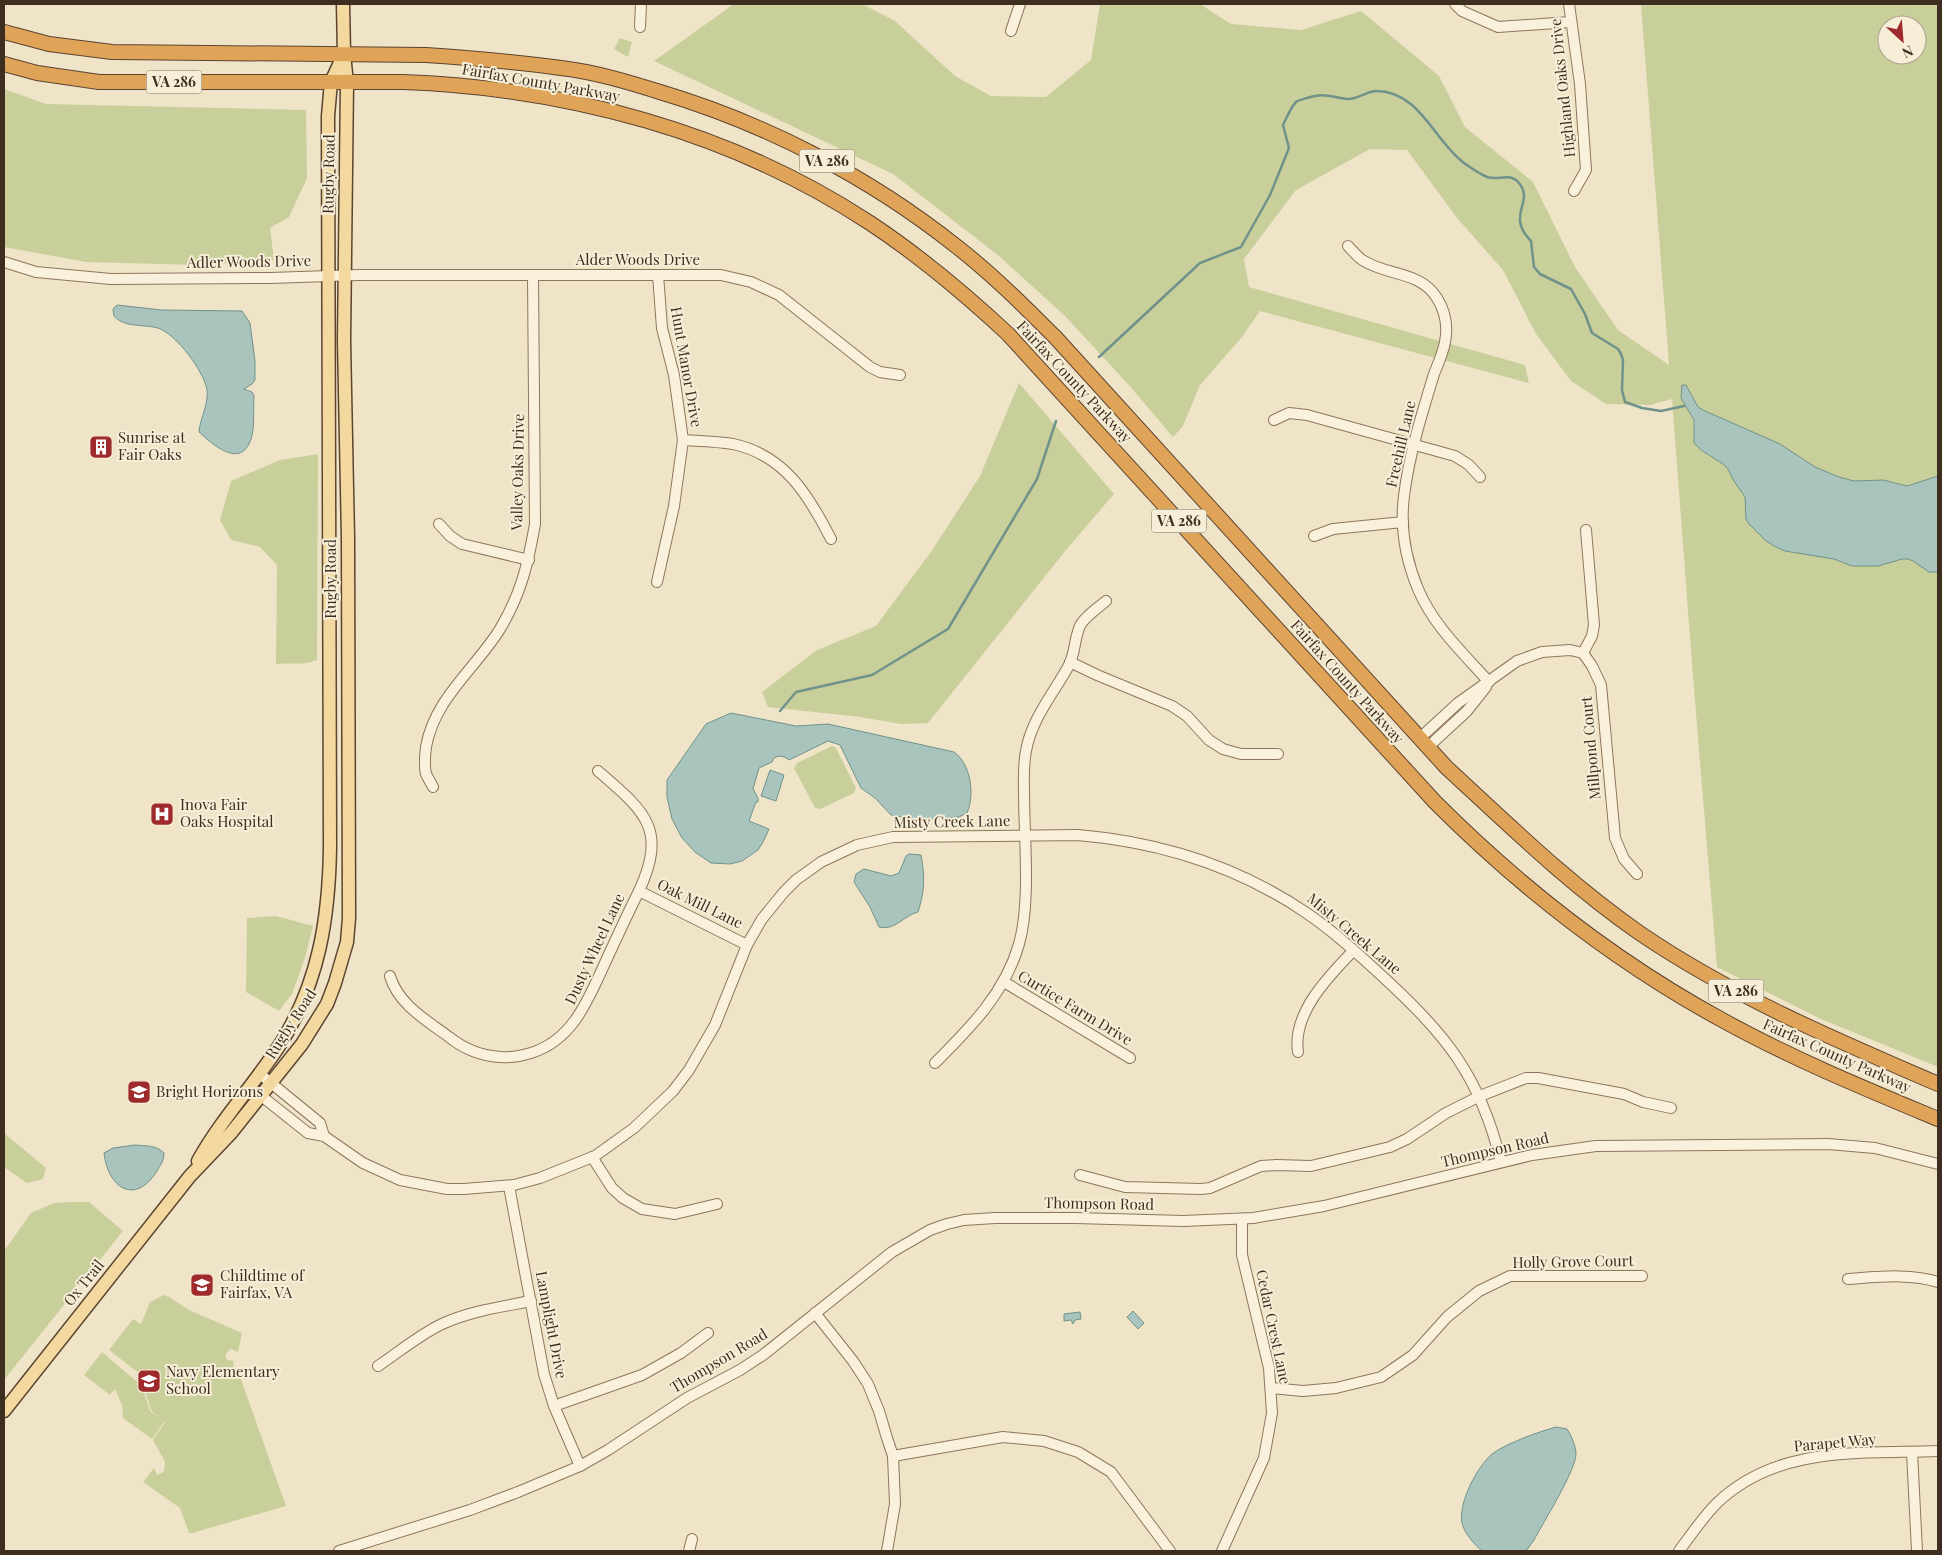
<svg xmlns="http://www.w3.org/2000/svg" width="1942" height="1555" viewBox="0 0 1942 1555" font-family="'Playfair Display',serif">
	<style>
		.green { fill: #c9cf9b; fill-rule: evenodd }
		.water { fill: #a9c4bc; stroke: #6f938a }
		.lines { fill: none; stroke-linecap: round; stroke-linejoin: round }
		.stream { stroke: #6f938a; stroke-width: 2.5 }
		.minor-casing { stroke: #8d765c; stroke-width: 12 }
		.major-casing { stroke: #5b4430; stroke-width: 15 }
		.highway-casing { stroke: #5b4430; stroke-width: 16 }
		.minor { stroke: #faf1dc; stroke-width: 10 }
		.major { stroke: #f3d9a0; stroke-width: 12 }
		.highway { stroke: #e0a458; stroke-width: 14 }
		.labels { text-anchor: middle; stroke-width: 4; stroke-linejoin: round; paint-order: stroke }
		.shield { fill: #f7eed8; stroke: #756857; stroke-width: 1 }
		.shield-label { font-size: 14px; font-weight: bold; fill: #3d2e20 }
		.street-label { font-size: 15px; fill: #3d2e20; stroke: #f7eed8 }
		.poi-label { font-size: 15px; fill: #3d2e20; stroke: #f7eed8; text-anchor: start }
	</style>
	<rect width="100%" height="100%" fill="#f0e4c8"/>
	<g class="green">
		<path d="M734,4H862L895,21L955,76L991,96L1046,97L1091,60L1100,4H1200L1231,24L1301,30L1361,11L1439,76L1465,127L1533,182L1575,267L1618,330L1669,365L1641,4H1938V1067L1821,1019L1717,967L1693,677L1672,399L1650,405L1606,404L1571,381L1536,334L1503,270L1457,218L1407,150L1370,149L1296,190L1244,259L1249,287L1525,365L1529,383L1260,311L1242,337L1200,385L1183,426L1173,437L1127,383L1065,316L999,256L893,174L654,61ZM1887,25H1917V55H1887Z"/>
		<polygon points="620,38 632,42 628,57 614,49"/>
		<polygon points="4,89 46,104 306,110 307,178 289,217 270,228 274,260 198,265 86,262 4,247"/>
		<polygon points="1019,383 1114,494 1066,550 928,723 901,724 860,717 768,707 762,692 817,650 876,626 933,549 980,476"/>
		<path d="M318,454L317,660C303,666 291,662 276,664L277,565L260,547L231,540L220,520L231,481L280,460Z"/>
		<polygon points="832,746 836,748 856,788 854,793 820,809 815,808 794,768 797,763"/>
		<polygon points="276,916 313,926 305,958 292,994 279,1011 246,992 247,918"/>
		<polygon points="4,1133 46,1168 43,1179 27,1183 4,1167"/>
		<polygon points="73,1202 89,1202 123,1231 4,1380 4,1251 31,1213 54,1203"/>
		<polygon points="164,1295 169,1297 189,1310 242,1333 238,1352 230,1349 226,1354 226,1359 230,1361 233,1360 234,1368 238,1371 286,1506 192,1533 189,1533 180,1508 143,1482 154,1468 157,1475 164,1472 165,1462 153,1440 165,1422 164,1422 152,1439 123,1418 122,1405 115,1389 110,1395 84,1375 102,1352 142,1386 150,1411 158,1417 151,1410 140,1374 109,1350 133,1319 141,1324 150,1302"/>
	</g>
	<g class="water">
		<path d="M117,305L162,310L242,311L250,323L255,361V380L252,384L244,389L252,392L254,396C253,409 255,427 251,439C241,470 212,444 199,432C200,418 209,404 207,390C204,371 176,334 158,328C143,324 125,328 114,316L113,309Z"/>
		<polygon points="1682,385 1686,385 1698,407 1705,411 1780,444 1815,467 1839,477 1854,481 1883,480 1907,486 1938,476 1938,572 1929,572 1913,561 1908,559 1902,559 1878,566 1852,566 1834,559 1785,551 1774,546 1765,540 1749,524 1746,519 1745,497 1734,481 1728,469 1723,464 1701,450 1694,443 1694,420 1681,398"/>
		<path d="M731,713L796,726L828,724L954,752C971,764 975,795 967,813L959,817L919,820L891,815L875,798L861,788L840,745L828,741L789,760C784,756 780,755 774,758L772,762L759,768L753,789L758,798V802H756L749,821L769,829L763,842L758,850L742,861L730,864L711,863L695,852L682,838L672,819L667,797V780L706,724Z"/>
		<polygon points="770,770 784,775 776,801 761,796"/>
		<path d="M909,854L921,855C925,877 925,890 918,912C903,916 895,931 879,927L870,907L854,882L856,874L864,869L891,876L899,873L906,856Z"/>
		<path d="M135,1145C145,1146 157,1145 164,1153C164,1160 161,1164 157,1171C135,1206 108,1188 104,1153L113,1148Z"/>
		<polygon points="1133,1311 1144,1323 1138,1329 1127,1317"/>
		<polygon points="1080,1312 1081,1319 1075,1320 1073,1324 1071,1320 1064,1321 1064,1314"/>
		<path d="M1556,1427L1567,1429C1571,1435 1576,1446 1576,1454C1576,1470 1543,1523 1534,1540L1526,1551H1482C1475,1545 1464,1533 1462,1523C1458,1503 1477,1467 1492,1454C1507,1443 1538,1432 1556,1427Z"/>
	</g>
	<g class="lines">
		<g class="stream">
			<path d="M1099,357L1200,263L1241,247L1270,195L1289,148L1283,125C1286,119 1291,107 1296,102C1298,100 1304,99 1307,98C1323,92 1331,97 1347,99C1357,100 1367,91 1376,91C1420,91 1434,141 1464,163C1471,168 1480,174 1487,177C1498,181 1510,172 1519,183C1535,202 1505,215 1531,241L1534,267L1540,274L1571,289L1585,314L1592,333L1618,349L1621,354L1623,360L1622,390L1625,402L1642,408L1661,411L1684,406"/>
			<polyline points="780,711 796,692 872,675 948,629 1037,479 1056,421"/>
		</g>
		<g class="minor-casing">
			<g id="minor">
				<polyline points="1455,4 1462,11 1498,27 1571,22"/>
				<polyline points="1569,4 1580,84 1586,170 1574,191"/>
				<polyline points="640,27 641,4"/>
				<polyline points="1011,31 1020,4"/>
				<path d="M1348,246C1353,251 1358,258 1364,261C1388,276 1420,271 1437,298C1445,311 1448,327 1445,342C1443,353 1438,364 1434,374C1422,413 1409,455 1404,496C1400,527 1406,560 1418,589C1433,625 1463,653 1489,682"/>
				<polyline points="4,262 36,272 111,279 270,278 359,275 721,275 751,282 779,295 870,367 880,372 900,375"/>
				<polyline points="1274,420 1289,413 1307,415 1455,456 1469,465 1480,477"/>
				<path d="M683,440C699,441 716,441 733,444C785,455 809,496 831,539"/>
				<polyline points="439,524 450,536 462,544 529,560"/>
				<polyline points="1586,530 1594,625 1592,636 1583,653 1592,666 1601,685 1615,838 1624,859 1637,874"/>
				<polyline points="1314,536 1333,529 1403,522"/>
				<polyline points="657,582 674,506 683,440 674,375 662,328 658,275"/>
				<polyline points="1070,662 1097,675 1172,706 1187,716 1209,740 1223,749 1241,754 1278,754"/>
				<polyline points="1420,738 1458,703 1517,661 1542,652 1570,650 1583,653"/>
				<polyline points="1428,747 1467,711 1486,687"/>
				<path d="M433,787C431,783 428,778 426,774C424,766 425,755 426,747C434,699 476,668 500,629C521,594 528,564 535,524L533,276"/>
				<polyline points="639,891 747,945"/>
				<path d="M390,976C398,1004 426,1020 449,1037C464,1049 481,1056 501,1057C511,1058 521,1056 531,1053C573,1040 588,1000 605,963C616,939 627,915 639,891C668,828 644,811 598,771"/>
				<polyline points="1004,982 1130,1058"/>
				<path d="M1298,1052C1292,1013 1329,976 1353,951"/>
				<path d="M935,1063C971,1027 1005,993 1019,944C1031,902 1024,837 1024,793C1024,779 1023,765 1026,751C1031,720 1053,694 1068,667C1076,653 1074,636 1081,624C1087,615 1098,608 1106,601"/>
				<polyline points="260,1074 320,1123 324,1136"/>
				<path d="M255,1091L308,1133L324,1136L363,1163L400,1180L447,1189H464L514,1185L540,1178L595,1156L634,1128L673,1091L689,1070L715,1025L747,945L762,919L784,892L796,880L821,862L857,845L893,837L1078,835C1159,842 1237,866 1305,912C1332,930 1357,953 1381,975C1445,1034 1480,1075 1501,1162"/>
				<polyline points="592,1157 612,1188 623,1198 642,1209 675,1214 717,1204"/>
				<polyline points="1080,1175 1125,1187 1201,1189 1210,1188 1261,1166 1276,1165 1311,1166 1390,1147 1407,1139 1446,1113 1480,1096 1526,1078 1538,1078 1624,1094 1643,1102 1671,1108"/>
				<polyline points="509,1186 544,1374 554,1406 580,1466"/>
				<path d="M1848,1279C1877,1277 1911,1273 1938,1282"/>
				<polyline points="815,1313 853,1361 868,1384 879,1411 887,1438 893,1456 895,1504 887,1551"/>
				<path d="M378,1366C399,1352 419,1335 442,1324C470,1311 501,1307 531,1301"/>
				<polyline points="1271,1388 1303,1391 1336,1388 1381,1377 1413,1355 1447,1317 1479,1291 1510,1276 1642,1276"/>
				<polyline points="554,1406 642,1375 681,1353 708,1333"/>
				<polyline points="1912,1452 1917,1551"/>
				<polyline points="893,1456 1003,1437 1044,1441 1078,1452 1111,1472 1170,1551"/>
				<polyline points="339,1551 470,1510 518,1492 580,1466 608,1450 687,1398 740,1370 763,1355 892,1252 930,1230 947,1224 964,1220 995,1218 1075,1218 1183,1221 1253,1218 1324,1206 1532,1155 1596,1146 1828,1144 1875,1148 1938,1164"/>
				<polyline points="689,1551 692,1539"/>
				<polyline points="1222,1551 1264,1458 1272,1413 1269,1368 1242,1255 1242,1219"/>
				<path d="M1679,1551C1691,1535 1703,1517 1717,1503C1778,1445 1860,1454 1938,1451"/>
			</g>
		</g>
		<g class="major-casing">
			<g id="major">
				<path d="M198,1161C221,1119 255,1084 281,1043C319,982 329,918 330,847L328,116L331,82L344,54"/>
				<polyline points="4,1411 190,1176 231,1133 302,1044 327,1004 335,983 347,942 349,918 348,538 344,341 347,83 344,54 343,4"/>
			</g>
		</g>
		<g class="highway-casing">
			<g id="highway">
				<path d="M4,32L49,44L112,52L426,55C471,58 516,62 561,68C595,72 628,82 660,92C767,124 869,177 956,246C992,274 1024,306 1056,338L1446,767C1509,825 1570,885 1641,934C1734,997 1836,1040 1938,1084"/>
				<path d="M4,64L37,73L99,82H403C567,88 732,132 870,223C920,256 965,294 1008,334L1435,802C1521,888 1617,963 1724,1021C1793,1059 1866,1089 1938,1119"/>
			</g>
		</g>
		<use href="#minor" class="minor"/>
		<use href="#major" class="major"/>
		<use href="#highway" class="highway"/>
	</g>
	<defs>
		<g id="building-square" transform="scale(1.25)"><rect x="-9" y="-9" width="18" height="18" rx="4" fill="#9e2a2b" stroke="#f7eed8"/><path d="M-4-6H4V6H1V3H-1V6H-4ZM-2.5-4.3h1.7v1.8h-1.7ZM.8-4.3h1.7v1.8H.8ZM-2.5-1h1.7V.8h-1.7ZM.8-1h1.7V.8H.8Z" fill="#fff"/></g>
		<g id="hospital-square" transform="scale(1.25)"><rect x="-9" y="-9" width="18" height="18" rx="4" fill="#9e2a2b" stroke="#f7eed8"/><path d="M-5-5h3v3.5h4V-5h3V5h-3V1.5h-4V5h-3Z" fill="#fff"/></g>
		<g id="school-square" transform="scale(1.25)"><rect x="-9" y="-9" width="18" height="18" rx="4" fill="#9e2a2b" stroke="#f7eed8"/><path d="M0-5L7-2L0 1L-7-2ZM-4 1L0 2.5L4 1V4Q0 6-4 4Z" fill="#fff"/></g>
	</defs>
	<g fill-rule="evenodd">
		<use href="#building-square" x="101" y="447"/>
		<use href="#hospital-square" x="162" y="814"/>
		<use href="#school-square" x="139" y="1092"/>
		<use href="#school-square" x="202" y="1285"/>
		<use href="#school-square" x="149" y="1381"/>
	</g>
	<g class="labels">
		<g class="shield">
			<rect x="146.5" y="70.5" width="55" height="23" rx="4"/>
			<rect x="799.5" y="149.5" width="55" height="23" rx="4"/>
			<rect x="1151.5" y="509.5" width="55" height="23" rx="4"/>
			<rect x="1708.5" y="979.5" width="55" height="23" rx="4"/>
		</g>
		<g class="shield-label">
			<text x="174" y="87">VA 286</text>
			<text x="827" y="166">VA 286</text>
			<text x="1179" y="526">VA 286</text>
			<text x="1736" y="996">VA 286</text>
		</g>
		<g class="street-label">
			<text transform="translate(541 83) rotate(10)" y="5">Fairfax County Parkway</text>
			<text transform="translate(1563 88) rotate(-96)" y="5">Highland Oaks Drive</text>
			<text transform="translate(329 174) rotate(-89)" y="5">Rugby Road</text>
			<text x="638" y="265">Alder Woods Drive</text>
			<text transform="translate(249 262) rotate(-1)" y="5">Adler Woods Drive</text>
			<text transform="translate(686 367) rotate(80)" y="5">Hunt Manor Drive</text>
			<text transform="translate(1074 382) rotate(47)" y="5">Fairfax County Parkway</text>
			<text transform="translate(1401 444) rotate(-77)" y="5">Freehill Lane</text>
			<text transform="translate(518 472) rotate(-89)" y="5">Valley Oaks Drive</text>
			<text transform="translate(331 579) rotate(-90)" y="5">Rugby Road</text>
			<text transform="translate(1347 682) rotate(48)" y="5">Fairfax County Parkway</text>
			<text transform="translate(1591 748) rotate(-95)" y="5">Millpond Court</text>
			<text transform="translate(952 822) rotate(-1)" y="5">Misty Creek Lane</text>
			<text transform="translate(700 904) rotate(26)" y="5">Oak Mill Lane</text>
			<text transform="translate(1354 934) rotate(40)" y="5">Misty Creek Lane</text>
			<text transform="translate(595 949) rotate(-65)" y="5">Dusty Wheel Lane</text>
			<text transform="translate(1075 1008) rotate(31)" y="5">Curtice Farm Drive</text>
			<text transform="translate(291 1024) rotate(-57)" y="5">Rugby Road</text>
			<text transform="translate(1837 1056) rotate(24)" y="5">Fairfax County Parkway</text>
			<text transform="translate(1495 1150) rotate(-13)" y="5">Thompson Road</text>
			<text transform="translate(1099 1204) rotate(1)" y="5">Thompson Road</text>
			<text transform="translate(1573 1262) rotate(-1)" y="5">Holly Grove Court</text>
			<text transform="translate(84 1283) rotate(-51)" y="5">Ox Trail</text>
			<text transform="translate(551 1325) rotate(79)" y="5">Lamplight Drive</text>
			<text transform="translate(1273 1327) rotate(78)" y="5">Cedar Crest Lane</text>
			<text transform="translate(719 1361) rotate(-31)" y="5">Thompson Road</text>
			<text transform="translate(1835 1443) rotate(-5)" y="5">Parapet Way</text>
		</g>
		<g class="poi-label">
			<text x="118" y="443">Sunrise at<tspan x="118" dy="17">Fair Oaks</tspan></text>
			<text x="180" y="810">Inova Fair<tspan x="180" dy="17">Oaks Hospital</tspan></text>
			<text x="156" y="1097">Bright Horizons</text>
			<text x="220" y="1281">Childtime of<tspan x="220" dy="17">Fairfax, VA</tspan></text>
			<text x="166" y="1377">Navy Elementary<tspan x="166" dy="17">School</tspan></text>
		</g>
	</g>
	<rect width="1942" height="1555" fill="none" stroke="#3d2e20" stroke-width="10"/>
	<g transform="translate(1902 40) rotate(154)"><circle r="24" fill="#f7eed8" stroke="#ada18e"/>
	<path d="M0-4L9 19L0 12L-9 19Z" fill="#9e2a2b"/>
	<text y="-8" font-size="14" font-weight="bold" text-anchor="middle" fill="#3d2e20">N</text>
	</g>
</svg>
